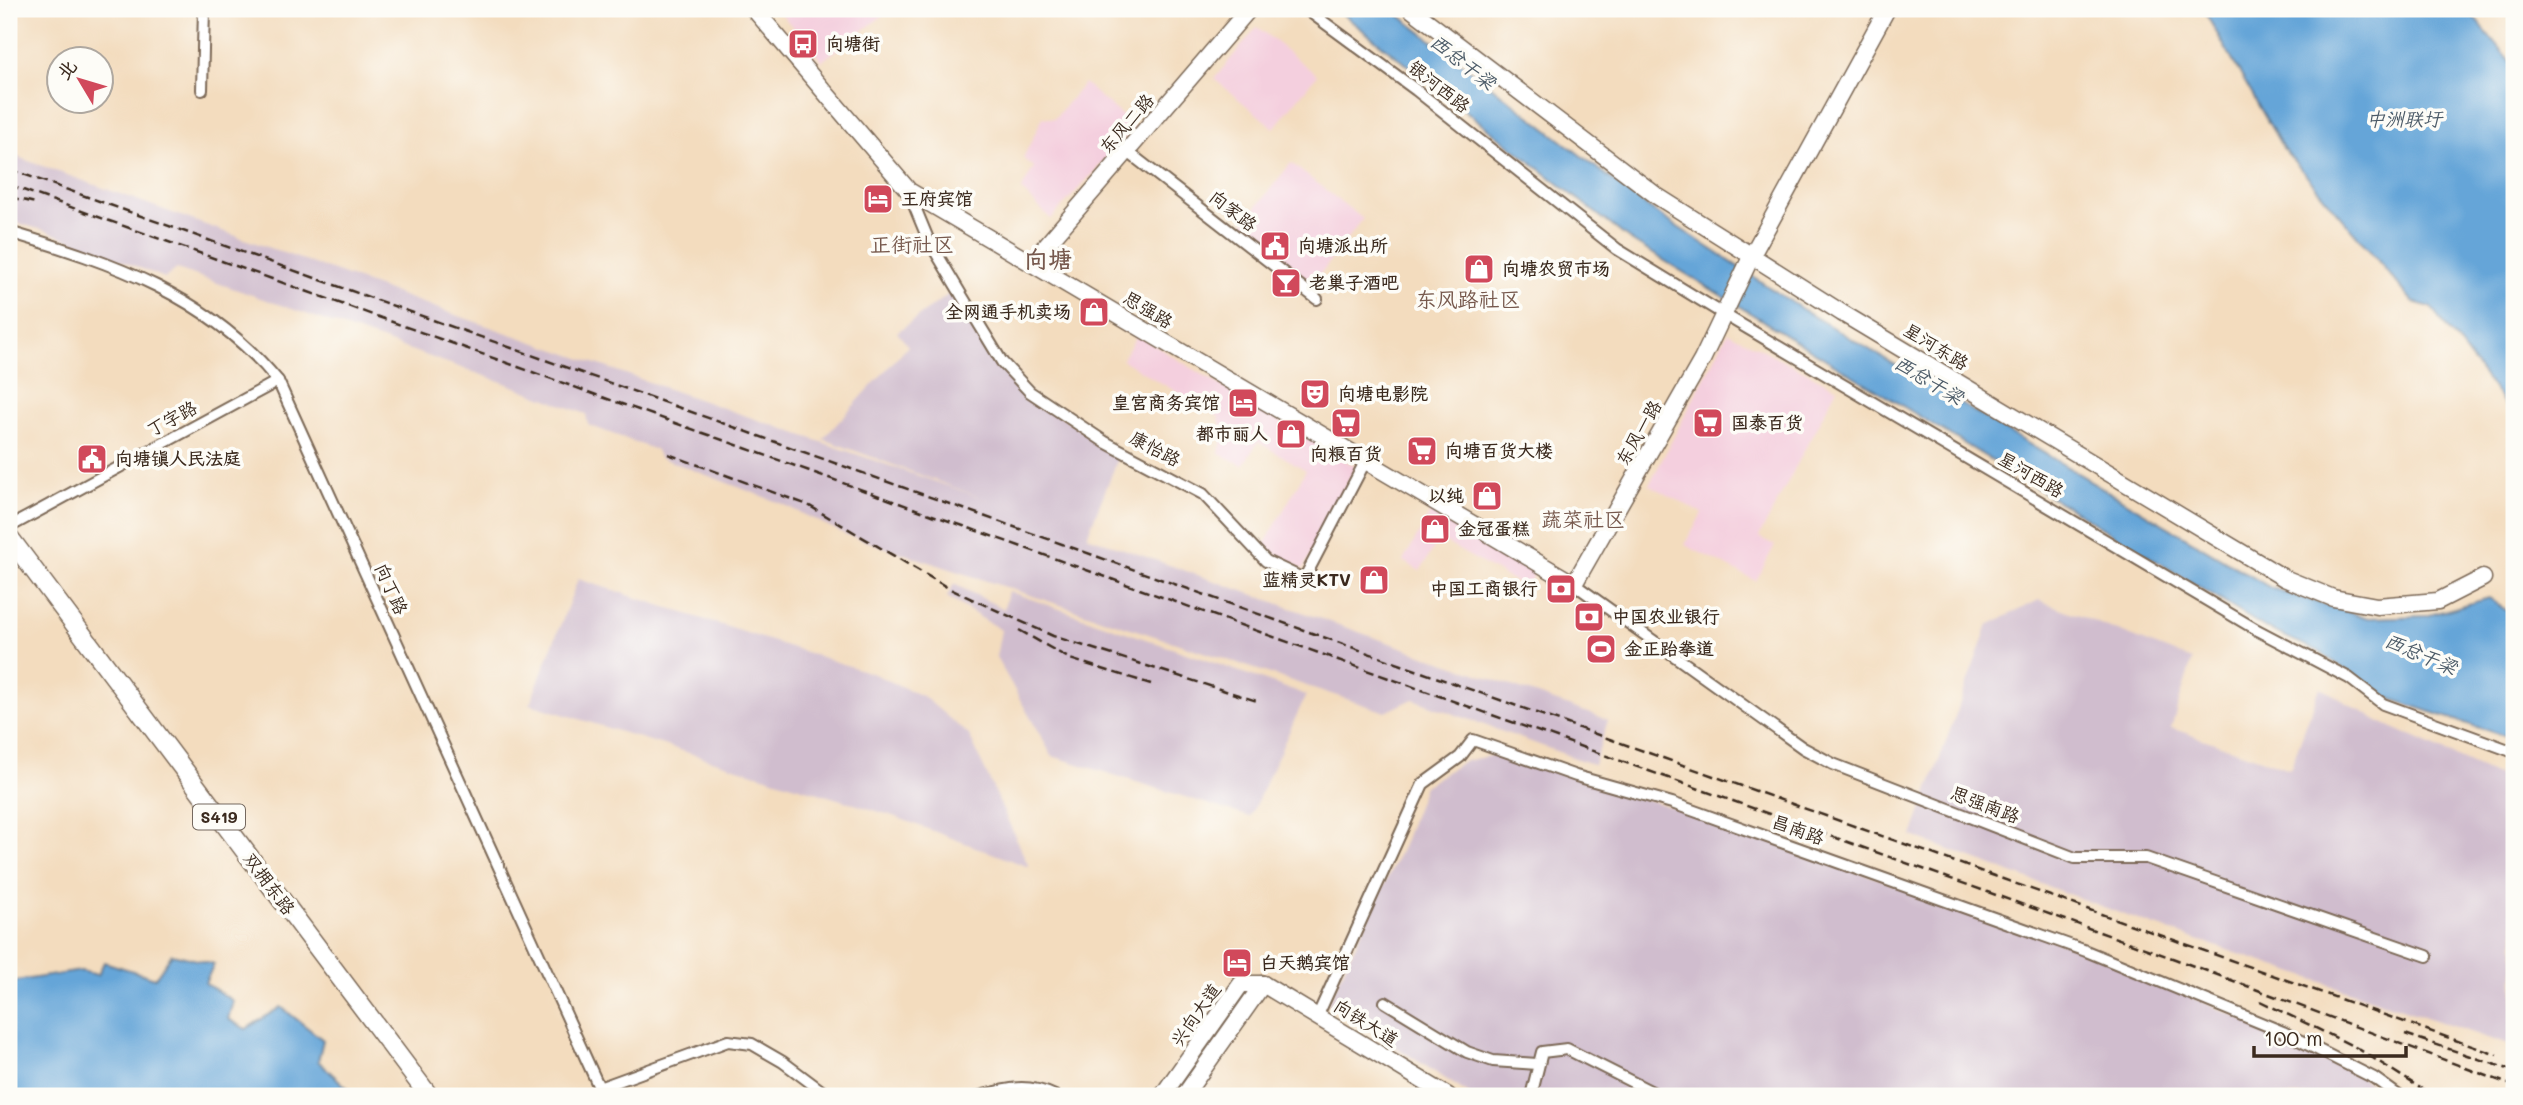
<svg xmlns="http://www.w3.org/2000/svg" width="2523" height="1105" viewBox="0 0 2523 1105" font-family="Mali,'LXGW WenKai TC',sans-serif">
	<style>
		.built { fill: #f4cfde }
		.industrial { fill: #d0bdce }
		.water { fill: #65a5d8; stroke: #50687b; stroke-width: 2 }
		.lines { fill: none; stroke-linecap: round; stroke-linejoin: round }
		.street-casing { stroke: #7b6856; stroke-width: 14 }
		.secondary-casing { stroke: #7b6856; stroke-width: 19 }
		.primary-casing { stroke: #7b6856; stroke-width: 21 }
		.street { stroke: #fff; stroke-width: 10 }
		.secondary { stroke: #fff; stroke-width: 16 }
		.primary { stroke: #fff; stroke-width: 18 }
		.rail { stroke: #3b2a1e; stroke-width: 2.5; stroke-dasharray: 10 5; stroke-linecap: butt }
		.labels { text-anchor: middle; stroke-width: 7; stroke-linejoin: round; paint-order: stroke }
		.shield { fill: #fdfcf7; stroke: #75695f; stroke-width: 2 }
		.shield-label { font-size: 16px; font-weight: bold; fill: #3b2a1e }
		.poi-label { font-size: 18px; font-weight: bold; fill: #3b2a1e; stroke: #fdfcf7; text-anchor: start }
		.street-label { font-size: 18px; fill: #3b2a1e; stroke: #fdfcf7 }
		.water-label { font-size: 19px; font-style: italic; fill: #4c5b68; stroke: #fdfcf7 }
		.quarter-label { font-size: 21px; fill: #77594d; stroke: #fdfcf7 }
		.district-label { font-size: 24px; font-weight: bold; fill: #77594d; stroke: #fdfcf7 }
	</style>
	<rect width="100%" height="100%" fill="#fdfcf7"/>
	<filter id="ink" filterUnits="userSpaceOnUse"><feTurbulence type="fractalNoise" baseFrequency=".0143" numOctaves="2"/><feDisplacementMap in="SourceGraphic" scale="14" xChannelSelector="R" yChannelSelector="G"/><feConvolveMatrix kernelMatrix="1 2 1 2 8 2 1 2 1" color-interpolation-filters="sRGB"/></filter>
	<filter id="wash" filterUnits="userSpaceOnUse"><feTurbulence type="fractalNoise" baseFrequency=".00686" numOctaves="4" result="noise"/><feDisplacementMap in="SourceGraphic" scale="28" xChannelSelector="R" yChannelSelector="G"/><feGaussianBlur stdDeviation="1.57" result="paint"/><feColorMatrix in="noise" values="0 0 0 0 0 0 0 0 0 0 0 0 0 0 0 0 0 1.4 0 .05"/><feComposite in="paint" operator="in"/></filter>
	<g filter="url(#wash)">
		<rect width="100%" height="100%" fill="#f3dcbe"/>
		<g class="built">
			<polygon points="777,9 892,9 822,61"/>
			<polygon points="1257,27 1317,75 1274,128 1214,79"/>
			<polygon points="1084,83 1135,127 1051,219 1021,190 1034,167 1023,158 1043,117 1054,119"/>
			<polygon points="1291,163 1363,219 1313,283 1241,226"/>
			<polygon points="1728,332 1837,388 1759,537 1775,545 1756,581 1685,545 1702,513 1649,485"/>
			<polygon points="1137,335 1356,467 1303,569 1263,547 1306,470 1258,442 1243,465 1219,454 1223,436 1219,417 1122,360"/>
			<polygon points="1434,507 1538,567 1526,588 1439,539 1420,571 1403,561"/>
		</g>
		<g class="industrial">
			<polygon points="9,154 450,313 988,500 823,439 908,346 897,332 952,292 988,352 1018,387 1119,456 1087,536 1608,720 1594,765 1413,699 1386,712 847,535 780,503 659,457 656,450 588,425 586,414 505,383 177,269 165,278 47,231 9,221"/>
			<polygon points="578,579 874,674 924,697 969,735 1029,867 893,816 530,704"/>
			<polygon points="954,584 1004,609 1008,591 1306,695 1250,817 1052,756 996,657 1001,630 947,597"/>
			<polygon points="2039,600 2192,660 2171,728 2290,769 2320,687 2380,722 2514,783 2514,1047 2141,921 1912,836 1988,625"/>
			<polygon points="1505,753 1719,823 2102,957 2336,1061 2389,1096 1472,1096 1328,1003 1403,845 1424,786 1464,761"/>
		</g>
		<g class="water">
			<polygon points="1336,9 1391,9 1649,208 1808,313 2271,588 2368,618 2426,616 2489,598 2514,616 2514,739 2382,696 2320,652 2266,628 1629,239"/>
			<polygon points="2203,9 2467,9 2514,66 2514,416 2431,307 2413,302 2283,148"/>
			<polygon points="172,954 214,964 205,983 233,1001 228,1019 246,1029 281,1007 323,1040 318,1061 356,1096 9,1096 9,982 81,971 98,975 104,962 155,978"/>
		</g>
	</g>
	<g filter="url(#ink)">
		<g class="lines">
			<g class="street-casing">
				<g id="street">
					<polyline points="1306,9 1416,90 1617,249 1725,315 2257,630 2349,678 2383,704 2514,752"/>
					<polyline points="202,90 204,9"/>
					<polyline points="1128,152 1317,299"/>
					<polyline points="909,193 928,239 962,296 1002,362 1030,392 1105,442 1203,494 1266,561 1304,579 1366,460"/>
					<path d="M9,232C113,263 208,295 278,381L603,1096"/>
					<polyline points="9,527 278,381"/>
					<polyline points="1574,584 1803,748 1833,764 2075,858 2146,858 2427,956"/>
					<polyline points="1385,1002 1467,1052 1493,1061 1537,1064"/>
					<polyline points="1318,1015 1423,784 1460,757 1473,740 1576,776 1672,803 2086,951 2283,1032 2374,1078 2399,1096"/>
					<polyline points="599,1088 728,1041 752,1044 783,1062 827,1095 847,1096"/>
					<path d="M980,1096C1009,1088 1027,1083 1055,1096"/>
					<polyline points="1531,1096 1542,1052 1567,1049 1660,1096"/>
				</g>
			</g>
			<g class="secondary-casing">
				<g id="secondary">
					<polyline points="754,9 909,191 1574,584 1702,360 1752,255 1887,9"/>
					<polyline points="1411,9 1657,196 1842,313 2284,578 2333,598 2377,606 2438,601 2483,578"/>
					<polyline points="1031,263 1249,9"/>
					<polyline points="1263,984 1448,1096"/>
					<polyline points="1162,1096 1241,984 1263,984"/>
					<polyline points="1184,1096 1263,984"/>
				</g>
			</g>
			<g class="primary-casing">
				<polyline id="primary" points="9,537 429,1096"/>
			</g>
			<use href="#street" class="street"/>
			<use href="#secondary" class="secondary"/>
			<use href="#primary" class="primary"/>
			<g class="rail">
				<polyline points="9,169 2497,1055"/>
				<polyline points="9,185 2175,959 2514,1086"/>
				<polyline points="9,197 36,203"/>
				<polyline points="668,454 808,505 950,589 1053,636 1257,701"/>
				<polyline points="1019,630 1070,659 1151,684"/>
				<polyline points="2260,1001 2357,1048 2433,1096"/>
				<polyline points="2405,1034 2514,1071"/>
			</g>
		</g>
	</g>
	<defs>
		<g id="bus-square" transform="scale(1.575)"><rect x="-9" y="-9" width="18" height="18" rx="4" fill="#d1495b" stroke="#fdfcf7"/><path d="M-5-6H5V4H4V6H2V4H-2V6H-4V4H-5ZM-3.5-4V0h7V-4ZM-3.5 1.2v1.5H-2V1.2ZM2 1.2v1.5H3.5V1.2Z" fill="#fff"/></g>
		<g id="hotel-square" transform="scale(1.575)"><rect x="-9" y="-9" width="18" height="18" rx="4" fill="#d1495b" stroke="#fdfcf7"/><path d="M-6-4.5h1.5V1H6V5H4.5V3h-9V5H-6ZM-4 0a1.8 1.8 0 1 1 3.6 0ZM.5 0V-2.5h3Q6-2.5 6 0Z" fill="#fff"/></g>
		<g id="civic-square" transform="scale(1.575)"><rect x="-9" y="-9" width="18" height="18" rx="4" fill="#d1495b" stroke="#fdfcf7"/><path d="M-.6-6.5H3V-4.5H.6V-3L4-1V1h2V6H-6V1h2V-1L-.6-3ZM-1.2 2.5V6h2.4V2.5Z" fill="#fff"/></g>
		<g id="shop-square" transform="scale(1.575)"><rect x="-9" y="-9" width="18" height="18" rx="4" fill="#d1495b" stroke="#fdfcf7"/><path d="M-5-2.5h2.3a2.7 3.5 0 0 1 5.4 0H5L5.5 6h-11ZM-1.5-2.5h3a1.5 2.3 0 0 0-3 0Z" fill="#fff"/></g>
		<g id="bar-square" transform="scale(1.575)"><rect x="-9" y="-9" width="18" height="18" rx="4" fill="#d1495b" stroke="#fdfcf7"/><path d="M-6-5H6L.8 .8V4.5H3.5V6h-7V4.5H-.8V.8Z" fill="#fff"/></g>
		<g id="theatre-square" transform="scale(1.575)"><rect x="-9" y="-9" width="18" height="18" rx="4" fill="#d1495b" stroke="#fdfcf7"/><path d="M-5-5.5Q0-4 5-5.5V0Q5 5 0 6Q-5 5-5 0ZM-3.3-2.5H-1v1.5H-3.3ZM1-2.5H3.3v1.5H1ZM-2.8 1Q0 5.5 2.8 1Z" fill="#fff"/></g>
		<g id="supermarket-square" transform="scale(1.575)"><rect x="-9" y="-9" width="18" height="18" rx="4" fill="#d1495b" stroke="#fdfcf7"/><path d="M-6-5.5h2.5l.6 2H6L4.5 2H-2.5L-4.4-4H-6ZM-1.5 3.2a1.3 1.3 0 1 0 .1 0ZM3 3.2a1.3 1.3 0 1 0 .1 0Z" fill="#fff"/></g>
		<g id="bank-square" transform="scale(1.575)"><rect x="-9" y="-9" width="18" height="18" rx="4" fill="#d1495b" stroke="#fdfcf7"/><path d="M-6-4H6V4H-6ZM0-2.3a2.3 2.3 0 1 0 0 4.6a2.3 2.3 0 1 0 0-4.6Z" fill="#fff"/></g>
		<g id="stadium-square" transform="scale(1.575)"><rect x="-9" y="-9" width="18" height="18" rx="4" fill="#d1495b" stroke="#fdfcf7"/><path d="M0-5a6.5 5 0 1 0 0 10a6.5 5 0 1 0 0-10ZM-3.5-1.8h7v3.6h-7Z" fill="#fff"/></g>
	</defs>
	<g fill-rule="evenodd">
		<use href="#bus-square" x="803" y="44"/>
		<use href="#hotel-square" x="878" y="199"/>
		<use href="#civic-square" x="1275" y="246"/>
		<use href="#shop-square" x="1479" y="269"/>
		<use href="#bar-square" x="1286" y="283"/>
		<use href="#shop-square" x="1094" y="312"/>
		<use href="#theatre-square" x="1315" y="394"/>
		<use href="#hotel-square" x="1243" y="403"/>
		<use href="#supermarket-square" x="1346" y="423"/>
		<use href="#supermarket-square" x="1708" y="423"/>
		<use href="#shop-square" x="1291" y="434"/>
		<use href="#supermarket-square" x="1422" y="451"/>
		<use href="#civic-square" x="92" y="459"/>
		<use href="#shop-square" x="1487" y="496"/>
		<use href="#shop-square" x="1435" y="529"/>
		<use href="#shop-square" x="1374" y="580"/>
		<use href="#bank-square" x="1561" y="589"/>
		<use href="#bank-square" x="1589" y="617"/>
		<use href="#stadium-square" x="1601" y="649"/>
		<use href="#hotel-square" x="1237" y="963"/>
	</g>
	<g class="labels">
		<rect class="shield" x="193" y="804.5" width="52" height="25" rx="5"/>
		<g class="shield-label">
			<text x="219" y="823">S419</text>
		</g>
		<g class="poi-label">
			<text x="826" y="50">向塘街</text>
			<text x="901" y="205">王府宾馆</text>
			<text x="1298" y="252">向塘派出所</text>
			<text x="1502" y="275">向塘农贸市场</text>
			<text x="1309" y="289">老巢子酒吧</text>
			<text x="1071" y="318" text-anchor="end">全网通手机卖场</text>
			<text x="1338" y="400">向塘电影院</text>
			<text x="1220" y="409" text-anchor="end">皇宫商务宾馆</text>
			<text x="1731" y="429">国泰百货</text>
			<text x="1268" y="440" text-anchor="end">都市丽人</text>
			<text x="1445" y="457">向塘百货大楼</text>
			<text x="1346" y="460" text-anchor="middle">向粮百货</text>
			<text x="115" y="465">向塘镇人民法庭</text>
			<text x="1464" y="502" text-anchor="end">以纯</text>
			<text x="1458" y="535">金冠蛋糕</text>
			<text x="1351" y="586" text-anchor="end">蓝精灵KTV</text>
			<text x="1538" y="595" text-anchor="end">中国工商银行</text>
			<text x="1612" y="623">中国农业银行</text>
			<text x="1624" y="655">金正跆拳道</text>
			<text x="1260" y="969">白天鹅宾馆</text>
		</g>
		<g class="street-label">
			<text transform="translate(1439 87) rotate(38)" y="6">银河西路</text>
			<text transform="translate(1127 124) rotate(-49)" y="6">东风二路</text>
			<text transform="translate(1233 211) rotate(38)" y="6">向家路</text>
			<text transform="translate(1148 310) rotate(31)" y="6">思强路</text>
			<text transform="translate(1936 347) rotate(31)" y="6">星河东路</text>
			<text transform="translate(172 419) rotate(-28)" y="6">丁字路</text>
			<text transform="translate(1639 433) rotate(-60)" y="6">东风一路</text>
			<text transform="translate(1155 449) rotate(28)" y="6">康怡路</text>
			<text transform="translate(2031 475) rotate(30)" y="6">星河西路</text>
			<text transform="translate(391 589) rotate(66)" y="6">向丁路</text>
			<text transform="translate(1985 805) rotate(21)" y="6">思强南路</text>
			<text transform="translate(1798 830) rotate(20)" y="6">昌南路</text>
			<text transform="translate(269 884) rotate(53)" y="6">双拥东路</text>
			<text transform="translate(1196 1015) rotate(-55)" y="6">兴向大道</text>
			<text transform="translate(1366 1023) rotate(32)" y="6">向铁大道</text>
		</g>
		<g class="water-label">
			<text transform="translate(1463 62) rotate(38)" y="7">西总干梁</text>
			<text x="2404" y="126">中洲联圩</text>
			<text transform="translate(1929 380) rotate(31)" y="7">西总干梁</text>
			<text transform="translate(2421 654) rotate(23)" y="7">西总干梁</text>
		</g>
		<g class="quarter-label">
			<text x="912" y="252">正街社区</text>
			<text x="1468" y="307">东风路社区</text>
			<text x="1583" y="527">蔬菜社区</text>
		</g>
		<g class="district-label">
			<text x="1048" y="268">向塘</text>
		</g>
	</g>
	<rect width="2523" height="1105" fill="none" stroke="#fdfcf7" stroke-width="35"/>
	<g transform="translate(80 80) rotate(308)"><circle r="33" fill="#fdfcf7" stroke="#afa8a0" stroke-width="2"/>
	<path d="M0-5L12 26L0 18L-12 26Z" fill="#d1495b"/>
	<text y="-10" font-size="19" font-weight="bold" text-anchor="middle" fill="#3b2a1e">北</text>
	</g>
	<path d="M2254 1046v10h152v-10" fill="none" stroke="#3b2a1e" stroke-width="3.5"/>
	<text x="2264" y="1046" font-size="21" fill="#3b2a1e" stroke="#fdfcf7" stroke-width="5" paint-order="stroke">100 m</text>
</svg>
